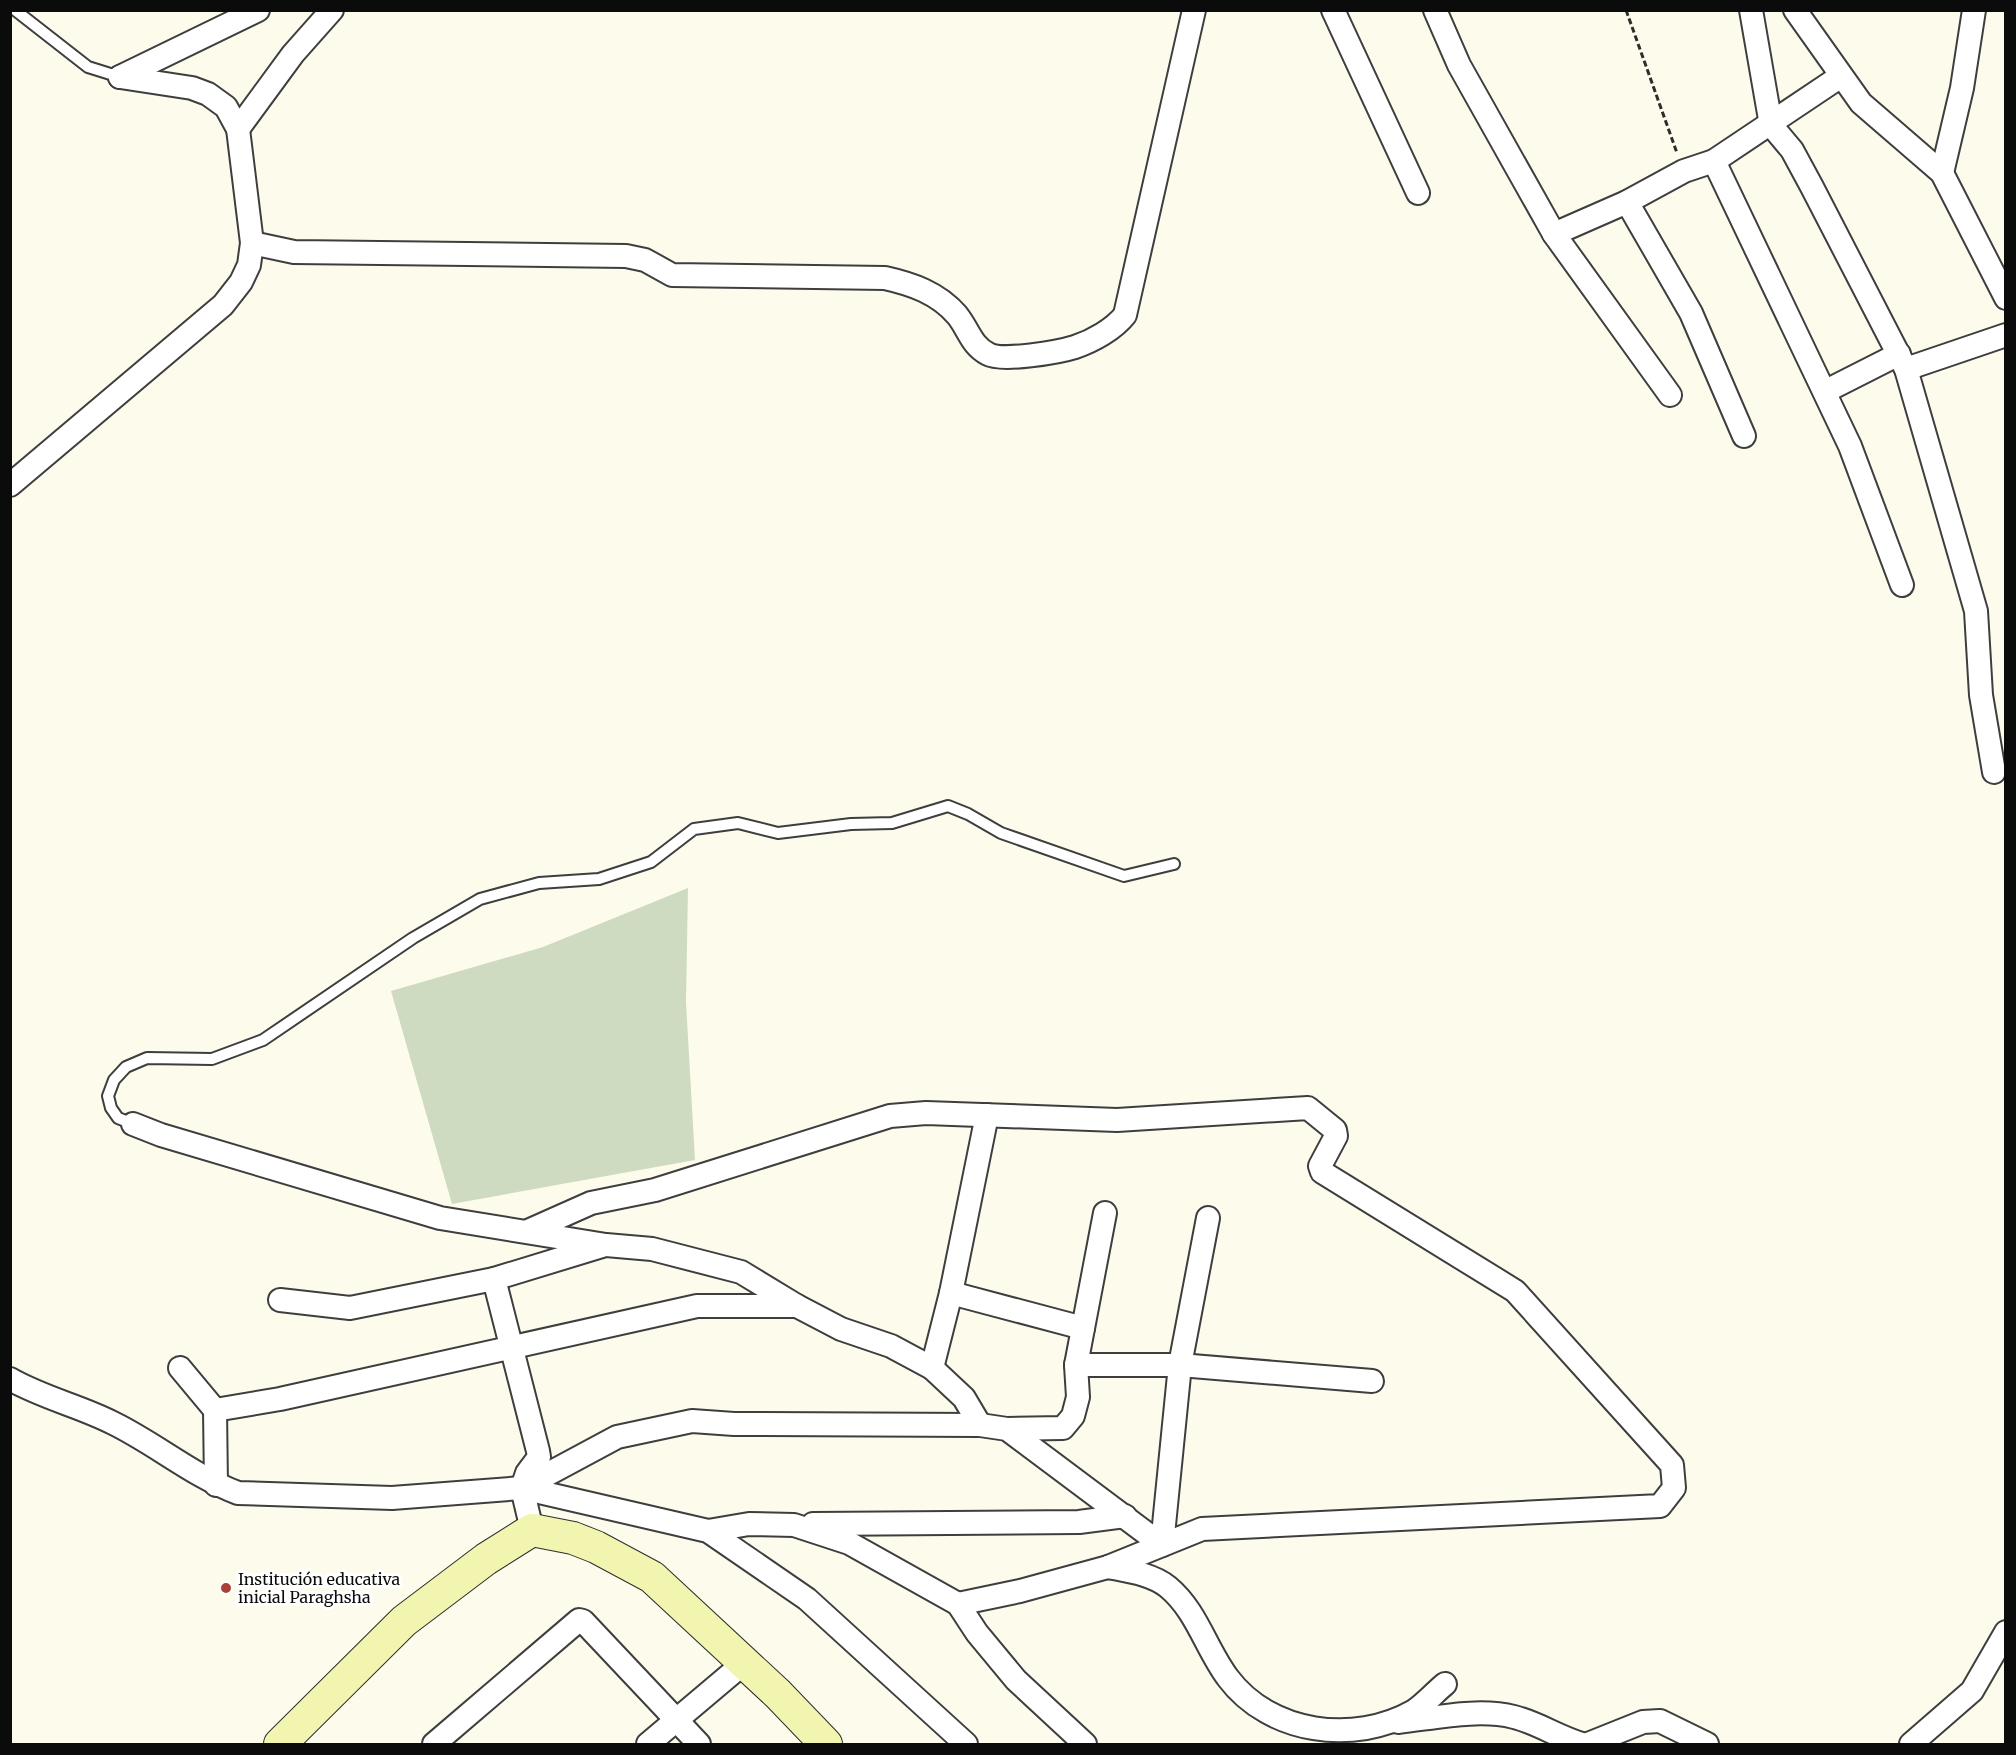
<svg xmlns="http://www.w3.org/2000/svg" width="2016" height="1755" viewBox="0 0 2016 1755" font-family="Merriweather,serif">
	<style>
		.cemetery { fill: #cedbc0 }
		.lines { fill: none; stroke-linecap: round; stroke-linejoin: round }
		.lane-casing { stroke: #3e3e3e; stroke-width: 14 }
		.street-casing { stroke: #3e3e3e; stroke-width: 26 }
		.secondary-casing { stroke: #2d2d2d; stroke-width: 34 }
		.path { stroke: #2d2d2d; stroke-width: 3; stroke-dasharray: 6 3; stroke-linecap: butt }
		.lane { stroke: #fff; stroke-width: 10 }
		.street { stroke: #fff; stroke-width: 22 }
		.secondary { stroke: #f1f5af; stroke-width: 32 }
		.poi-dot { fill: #a94235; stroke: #fff; stroke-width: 2 }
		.labels { text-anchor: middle; stroke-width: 6; stroke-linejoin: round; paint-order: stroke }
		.poi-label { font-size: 16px; fill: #0b0b0b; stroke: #fff; text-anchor: start }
	</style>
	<rect width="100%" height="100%" fill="#fdfcec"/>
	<polygon class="cemetery" points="688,888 686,1002 695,1160 452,1204 391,991 543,947"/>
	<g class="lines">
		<g class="lane-casing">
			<g id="lane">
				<polyline points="15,10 88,67 120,77"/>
				<polyline points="133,1124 118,1118 111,1108 108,1096 114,1080 126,1067 147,1058 212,1059 263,1040 413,938 480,899 539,883 599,879 651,862 694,829 738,823 778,833 851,824 892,823 948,806 968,814 1001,833 1124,876 1174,864"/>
			</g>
		</g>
		<g class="street-casing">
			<g id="street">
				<polyline points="1333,10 1418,193"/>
				<polyline points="1435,10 1459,65 1554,234 1627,202 1684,171 1714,161 1841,76"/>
				<polyline points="1751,10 1771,125 1792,150 1812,187 1906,369 1976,611 1981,695 1994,772"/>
				<polyline points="1795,10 1861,103 1942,173 2006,298"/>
				<polyline points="120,77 258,10"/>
				<polyline points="238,129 293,54 332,10"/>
				<polyline points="1714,161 1850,446 1902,585"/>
				<polyline points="1942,173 1962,88 1974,10"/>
				<polyline points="1627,202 1691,313 1744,436"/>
				<polyline points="1554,234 1670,395"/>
				<path d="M252,243L294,252L626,256L645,260L672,275L885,278C912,284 938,293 957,315C969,330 971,345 988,354C1002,362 1059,352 1075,347C1093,341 1114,329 1125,315L1194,10"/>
				<polyline points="1906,369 2006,335"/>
				<polyline points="1826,391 1899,354"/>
				<polyline points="10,485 223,305 241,282 249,265 252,243 238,129 226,107 208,94 192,88 120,77"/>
				<polyline points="133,1124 161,1135 440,1218 606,1245 652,1249 741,1272 797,1306 841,1329 891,1346 932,1368 964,1398 980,1425"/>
				<polyline points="528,1231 591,1203 655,1190 890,1116 926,1113 1117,1120 1308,1108 1335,1130 1336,1136 1320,1166 1322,1172 1515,1291 1672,1465 1674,1488 1660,1506 1202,1529 1108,1567 1020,1591 958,1604"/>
				<polyline points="494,1279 602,1246"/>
				<polyline points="951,1293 1083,1328"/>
				<polyline points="280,1300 350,1308 494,1279 538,1451 539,1457 527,1473 522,1488"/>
				<polyline points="1076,1365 1180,1365 1372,1381"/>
				<polyline points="180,1368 215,1410 216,1485"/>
				<polyline points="932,1368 951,1293 987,1115"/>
				<path d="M10,1379C43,1398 80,1406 113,1423C156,1444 193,1476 238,1493L392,1498L522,1488L708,1531L807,1599L966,1744"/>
				<polyline points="215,1410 280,1399 697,1306 797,1306"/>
				<polyline points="1007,1429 1063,1428 1073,1416 1078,1397 1076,1365 1105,1213"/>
				<polyline points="813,1524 1079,1522 1125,1516"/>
				<polyline points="532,1530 522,1488 617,1437 692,1421 734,1424 980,1425 1007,1429 1162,1545"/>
				<polyline points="708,1531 749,1524 794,1525 849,1543 958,1604 977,1633 1016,1680 1085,1744"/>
				<polyline points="1162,1545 1180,1365 1208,1218"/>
				<path d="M1108,1567C1128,1571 1152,1574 1168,1587C1197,1611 1206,1649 1228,1678C1270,1734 1354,1745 1414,1711C1425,1704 1435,1692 1445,1684"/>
				<path d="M1398,1722C1435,1718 1478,1708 1514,1717C1538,1723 1558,1737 1582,1744"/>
				<polyline points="434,1744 579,1620 583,1621 699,1744"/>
				<polyline points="648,1744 744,1663"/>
				<polyline points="1588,1744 1643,1722 1660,1721 1707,1744"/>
				<polyline points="1911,1744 1972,1691 2006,1632"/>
			</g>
		</g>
		<g class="secondary-casing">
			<polyline id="secondary" points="280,1744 404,1621 486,1559 532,1530 573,1538 596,1547 652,1577 778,1694 826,1744"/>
		</g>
		<polyline class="path" points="1626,10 1677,153"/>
		<use href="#lane" class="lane"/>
		<use href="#street" class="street"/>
		<use href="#secondary" class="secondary"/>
	</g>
	<circle class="poi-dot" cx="226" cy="1588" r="6"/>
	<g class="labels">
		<g class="poi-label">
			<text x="238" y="1585">Institución educativa<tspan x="238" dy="18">inicial Paraghsha</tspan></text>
		</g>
	</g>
	<rect width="2016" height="1755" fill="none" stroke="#0b0b0b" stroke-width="24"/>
</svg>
